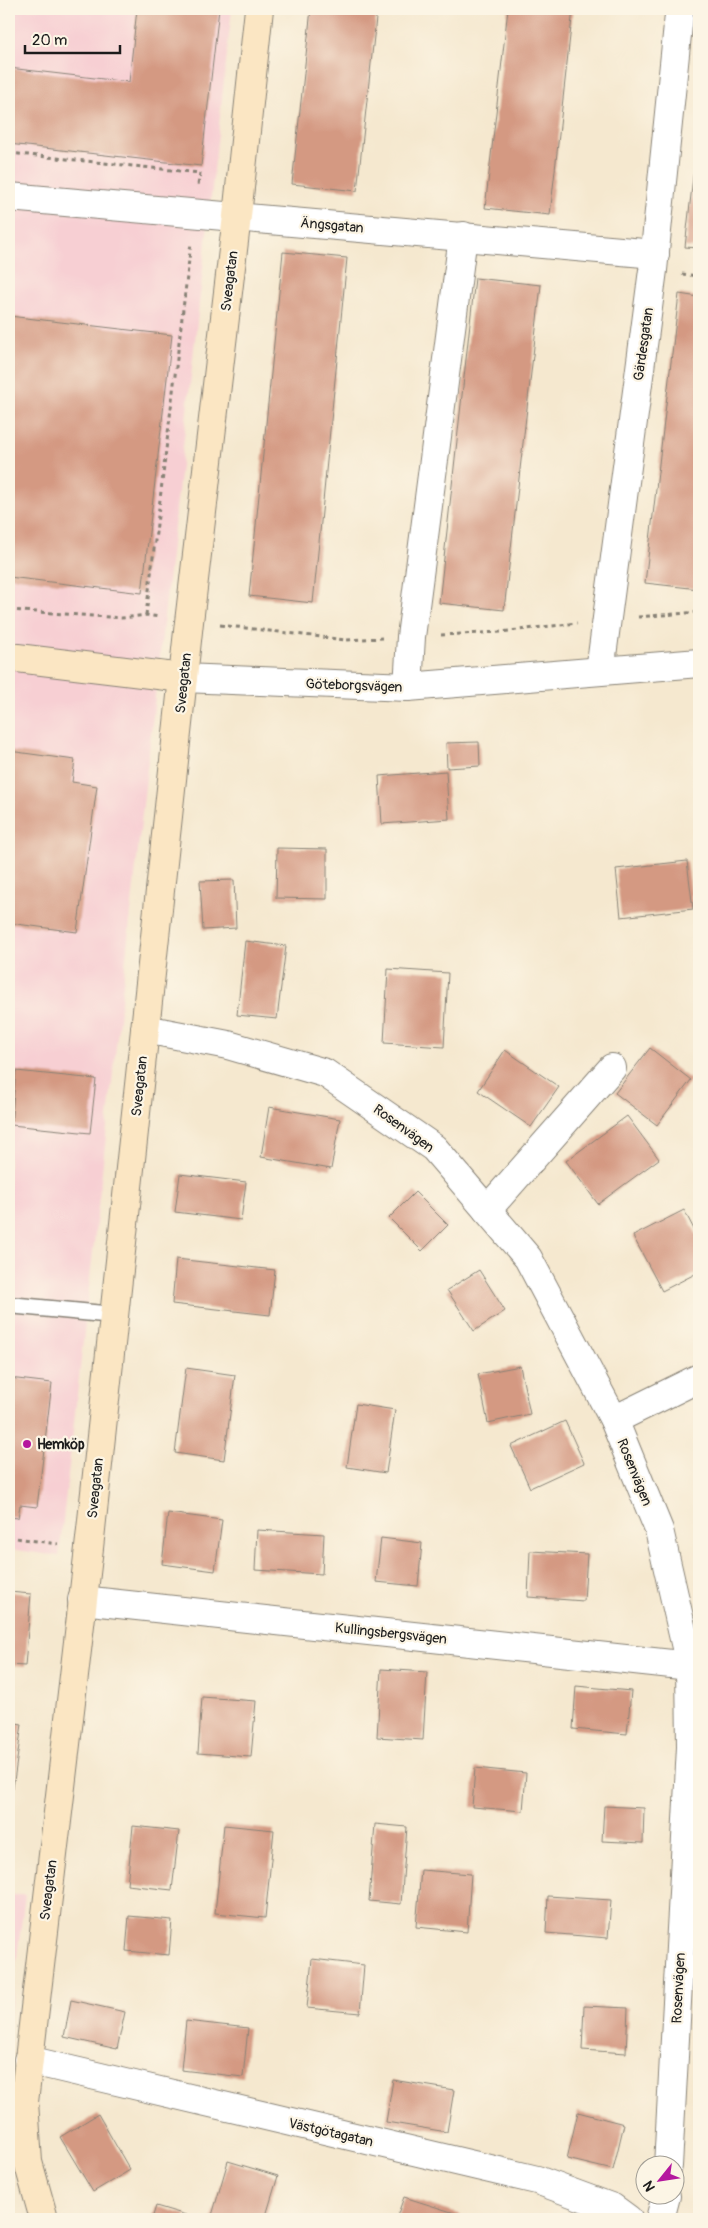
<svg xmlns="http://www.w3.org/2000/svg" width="708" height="2228" viewBox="0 0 708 2228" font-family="Pangolin,sans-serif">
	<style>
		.built { fill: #f7cfd3 }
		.building { fill: #d49982 }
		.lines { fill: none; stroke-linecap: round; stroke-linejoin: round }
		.lane-casing { stroke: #888276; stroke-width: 19 }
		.street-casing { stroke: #888276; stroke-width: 30 }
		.secondary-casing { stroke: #888276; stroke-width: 30 }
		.path { stroke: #888276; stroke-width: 3; stroke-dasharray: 4 4; stroke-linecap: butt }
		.lane { stroke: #fff; stroke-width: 16 }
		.street { stroke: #fff; stroke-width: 28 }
		.secondary { stroke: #fbe6c3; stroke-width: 28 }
		.poi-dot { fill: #b5179e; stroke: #fcf5e5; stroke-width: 2 }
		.labels { text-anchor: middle; stroke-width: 4.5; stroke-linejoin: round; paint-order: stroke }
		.street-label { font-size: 14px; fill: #1c1c1c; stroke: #fcf5e5 }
		.poi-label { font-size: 14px; font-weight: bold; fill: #1c1c1c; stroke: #fcf5e5; text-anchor: start }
	</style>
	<rect width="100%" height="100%" fill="#fcf5e5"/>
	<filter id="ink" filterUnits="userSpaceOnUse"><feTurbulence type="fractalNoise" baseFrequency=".02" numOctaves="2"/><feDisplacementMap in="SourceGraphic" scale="10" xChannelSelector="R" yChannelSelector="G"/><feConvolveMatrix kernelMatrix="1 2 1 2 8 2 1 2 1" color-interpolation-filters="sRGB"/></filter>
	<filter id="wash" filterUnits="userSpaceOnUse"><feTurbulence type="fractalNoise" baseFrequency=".0096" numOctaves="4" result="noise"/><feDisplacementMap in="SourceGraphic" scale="20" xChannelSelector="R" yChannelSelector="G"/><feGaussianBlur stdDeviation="1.12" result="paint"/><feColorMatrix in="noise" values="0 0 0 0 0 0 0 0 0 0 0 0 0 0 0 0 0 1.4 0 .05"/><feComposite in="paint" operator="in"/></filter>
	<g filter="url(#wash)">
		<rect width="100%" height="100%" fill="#f5e8cf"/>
		<g class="built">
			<polygon points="9,9 232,9 59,1556 9,1549"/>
			<polygon points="9,1895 25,1895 9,2018"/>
		</g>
		<g id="blocks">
			<g class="building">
				<polygon points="137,9 219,9 201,166 9,144 9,68 129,82"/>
				<polygon points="311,9 377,9 357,191 292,184"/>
				<polygon points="508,9 573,9 550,215 485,208"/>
				<polygon points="698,134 699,134 699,248 685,247"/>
				<polygon points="283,252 347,258 313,603 249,596"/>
				<polygon points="475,278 541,285 504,610 439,603"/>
				<polygon points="679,294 699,297 699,589 645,583"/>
				<polygon points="9,316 172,335 142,593 9,577"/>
				<polygon points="479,742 480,766 447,768 446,743"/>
				<polygon points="9,751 75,760 72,782 97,786 77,932 9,923"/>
				<polygon points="446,771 449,819 382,824 379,776"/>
				<polygon points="277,848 327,849 327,899 276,898"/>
				<polygon points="687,861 693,909 621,917 616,869"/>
				<polygon points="234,880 236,928 203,930 200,881"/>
				<polygon points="245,941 286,946 277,1019 237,1015"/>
				<polygon points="388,969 448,973 444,1047 384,1043"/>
				<polygon points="650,1048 691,1080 657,1125 615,1093"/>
				<polygon points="505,1050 559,1087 531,1127 478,1091"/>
				<polygon points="16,1071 96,1079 90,1133 11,1125"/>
				<polygon points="269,1107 340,1119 331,1169 261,1157"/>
				<polygon points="627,1116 659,1159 598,1204 566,1161"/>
				<polygon points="180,1174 246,1182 241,1220 175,1212"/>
				<polygon points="415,1192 448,1225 422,1251 389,1218"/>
				<polygon points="684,1210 699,1239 699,1272 662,1291 633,1236"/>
				<polygon points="176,1259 275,1270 270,1315 172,1304"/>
				<polygon points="479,1270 505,1311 474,1331 447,1290"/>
				<polygon points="520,1366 530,1414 488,1423 478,1374"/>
				<polygon points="186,1368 235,1375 224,1460 175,1453"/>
				<polygon points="9,1378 52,1383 37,1507 20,1505 18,1518 9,1517"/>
				<polygon points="356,1404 395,1410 386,1473 347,1467"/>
				<polygon points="565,1421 584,1463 530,1488 511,1446"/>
				<polygon points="168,1513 222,1520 215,1571 162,1564"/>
				<polygon points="257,1530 324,1534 322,1574 255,1570"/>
				<polygon points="381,1538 422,1543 418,1586 376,1582"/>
				<polygon points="530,1551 587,1554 584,1601 528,1597"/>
				<polygon points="9,1592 31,1594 25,1666 9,1665"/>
				<polygon points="381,1669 427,1672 423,1740 377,1737"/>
				<polygon points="576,1686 631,1691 627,1734 573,1729"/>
				<polygon points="202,1697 256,1701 251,1757 198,1753"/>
				<polygon points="9,1722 22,1724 13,1788 9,1788"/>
				<polygon points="475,1768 526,1773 523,1811 472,1807"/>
				<polygon points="604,1806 644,1808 643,1843 602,1841"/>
				<polygon points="375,1824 407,1827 401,1904 369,1901"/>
				<polygon points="224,1825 274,1830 265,1918 215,1913"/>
				<polygon points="133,1826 179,1831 172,1890 127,1885"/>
				<polygon points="421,1870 471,1874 467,1932 416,1927"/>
				<polygon points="548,1896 611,1900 608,1938 546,1933"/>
				<polygon points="129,1916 172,1920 169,1955 126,1951"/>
				<polygon points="312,1959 364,1965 360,2013 307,2008"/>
				<polygon points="71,2000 125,2012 117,2049 64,2037"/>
				<polygon points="584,2006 628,2008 626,2053 582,2050"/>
				<polygon points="186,2021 248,2028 243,2077 181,2070"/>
				<polygon points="393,2080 454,2090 447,2132 386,2122"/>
				<polygon points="578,2112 624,2124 613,2170 567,2159"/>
				<polygon points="98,2114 130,2170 93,2192 60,2137"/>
				<polygon points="228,2161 278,2176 265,2219 211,2219"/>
				<polygon points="404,2197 461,2215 460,2219 396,2219"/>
				<polygon points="156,2206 186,2215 185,2219 152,2219"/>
			</g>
		</g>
	</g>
	<g filter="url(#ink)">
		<use href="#blocks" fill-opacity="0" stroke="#888276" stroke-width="1"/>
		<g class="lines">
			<g class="lane-casing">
				<polyline id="lane" points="9,1305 114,1315"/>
			</g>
			<g class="street-casing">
				<g id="street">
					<polyline points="9,197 655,254"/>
					<polyline points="600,671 653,270 679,15"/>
					<polyline points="183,678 408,687 699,663"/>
					<polyline points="408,687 411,637 463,236"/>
					<polyline points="145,1029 228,1045 325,1073 434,1148 528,1258 614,1420 659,1530 690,1665 691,1747 668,2166"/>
					<polyline points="487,1210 612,1068"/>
					<polyline points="614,1420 699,1378"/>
					<polyline points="82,1600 699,1667"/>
					<polyline points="28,2060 537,2180 613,2208 628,2219"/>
					<polyline points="660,2219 666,2196"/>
				</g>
			</g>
			<g class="secondary-casing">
				<g id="secondary">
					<polyline points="9,657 183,678"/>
					<polyline points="44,2219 28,2162 24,2102 89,1548 189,622 237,216 259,9"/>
				</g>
			</g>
			<g class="path">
				<polyline points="9,153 200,173 198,185"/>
				<polyline points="682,274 699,276"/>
				<polyline points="9,610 122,618 146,615 159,617"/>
				<polyline points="146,615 191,243"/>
				<polyline points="638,617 699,612"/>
				<polyline points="220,625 346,640 382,638"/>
				<polyline points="441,635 501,632 577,623"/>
				<polyline points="9,1537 58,1544"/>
			</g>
			<use href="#lane" class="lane"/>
			<use href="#street" class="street"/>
			<use href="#secondary" class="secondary"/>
		</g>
	</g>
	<circle class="poi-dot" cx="27" cy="1444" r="5"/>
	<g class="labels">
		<g class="street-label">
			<text transform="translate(332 225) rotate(5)" y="5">Ängsgatan</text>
			<text transform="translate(229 281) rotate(-83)" y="5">Sveagatan</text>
			<text transform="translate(643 344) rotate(-82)" y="5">Gärdesgatan</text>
			<text transform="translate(183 683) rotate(-84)" y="5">Sveagatan</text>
			<text transform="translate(354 685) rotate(2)" y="5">Göteborgsvägen</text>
			<text transform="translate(139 1086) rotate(-84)" y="5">Sveagatan</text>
			<text transform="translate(404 1128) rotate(36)" y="5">Rosenvägen</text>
			<text transform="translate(635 1472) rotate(68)" y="5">Rosenvägen</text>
			<text transform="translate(95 1488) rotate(-84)" y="5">Sveagatan</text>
			<text transform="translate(391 1633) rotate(6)" y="5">Kullingsbergsvägen</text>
			<text transform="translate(48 1890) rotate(-83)" y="5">Sveagatan</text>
			<text transform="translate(678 1988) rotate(-87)" y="5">Rosenvägen</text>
			<text transform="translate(331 2132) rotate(13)" y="5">Västgötagatan</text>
		</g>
		<g class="poi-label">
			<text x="37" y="1449">Hemköp</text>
		</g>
	</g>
	<rect width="708" height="2228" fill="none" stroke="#fcf5e5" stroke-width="30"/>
	<g transform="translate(660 2180) rotate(240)"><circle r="24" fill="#fcf5e5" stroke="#a29e95"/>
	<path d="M0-4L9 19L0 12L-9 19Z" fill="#b5179e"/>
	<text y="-8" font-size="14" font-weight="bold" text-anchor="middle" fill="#1c1c1c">N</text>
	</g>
	<path d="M25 45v8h95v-8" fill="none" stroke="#1c1c1c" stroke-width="2.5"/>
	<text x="32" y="45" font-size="15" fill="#1c1c1c" stroke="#fcf5e5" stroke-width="4" paint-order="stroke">20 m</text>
</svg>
